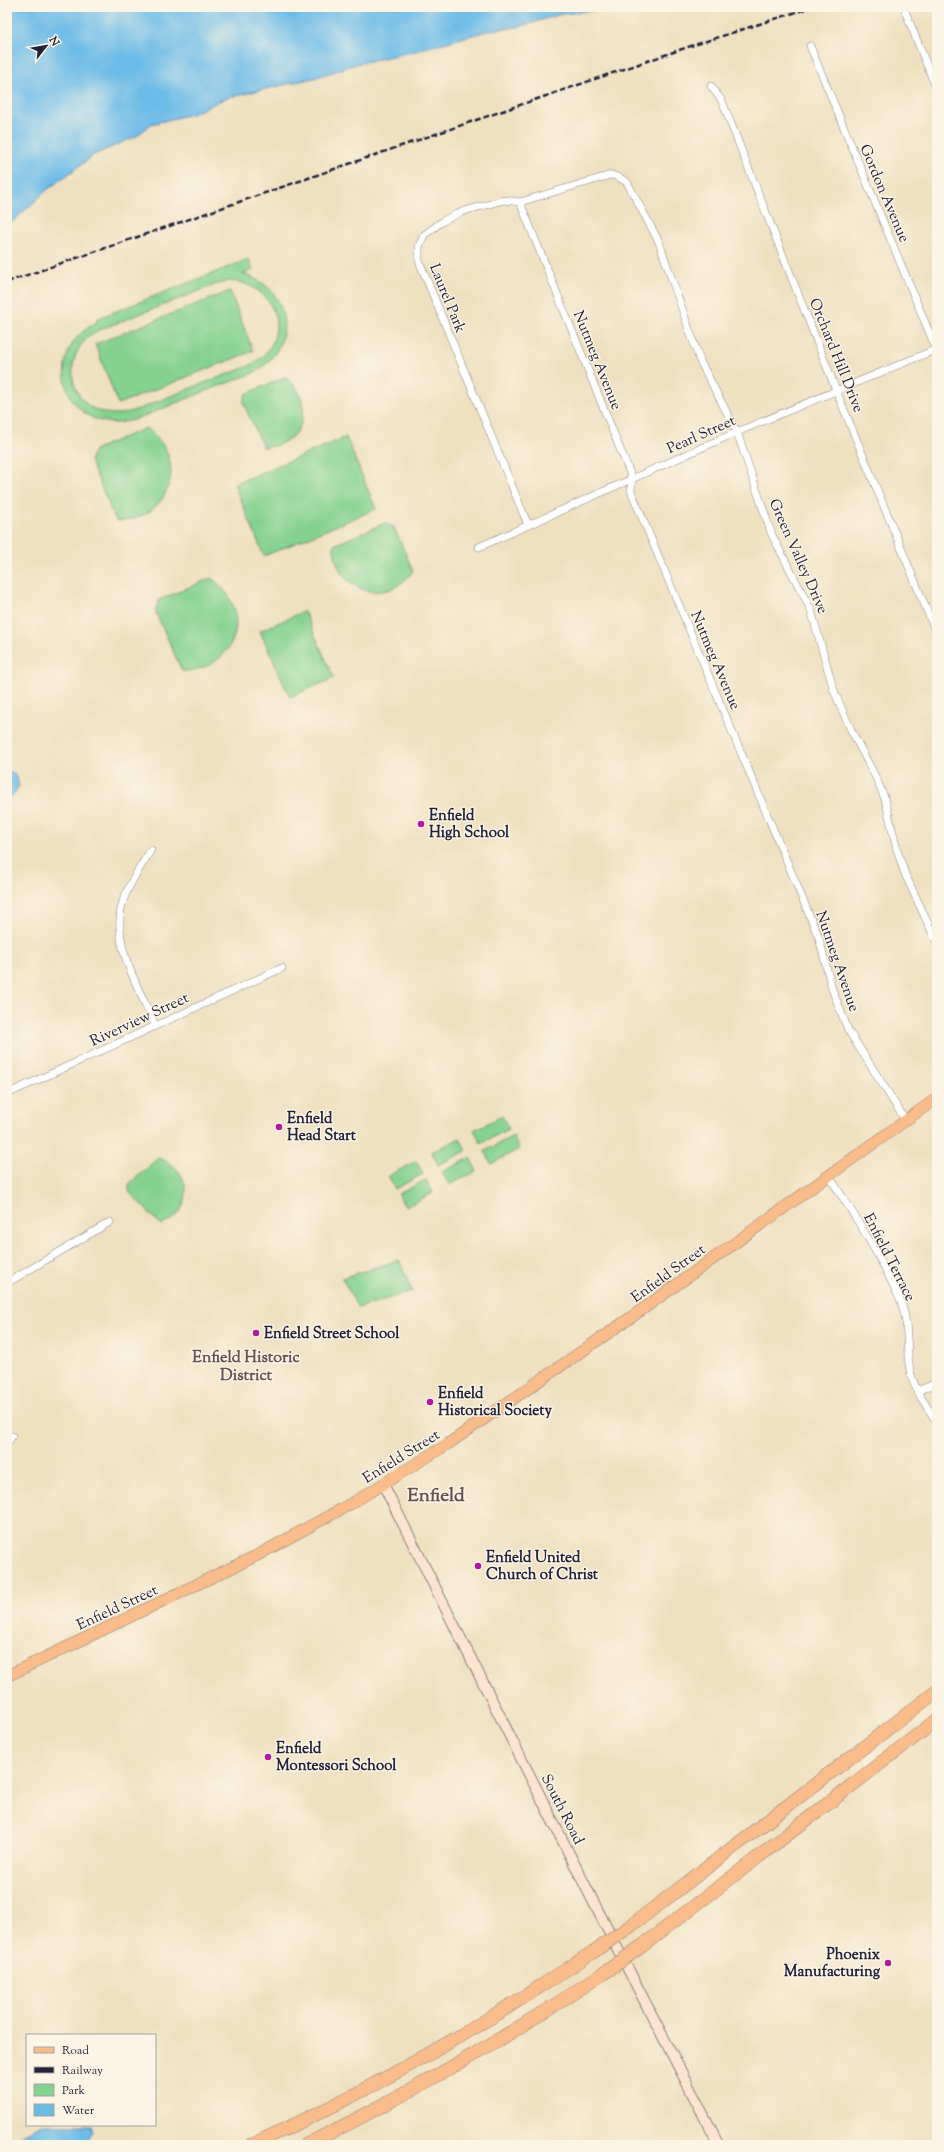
<svg xmlns="http://www.w3.org/2000/svg" width="944" height="2152" viewBox="0 0 944 2152" font-family="'Sorts Mill Goudy',serif">
	<style>
		.green { fill: #84d190; stroke: #537a66; fill-rule: evenodd }
		.water { fill: #6dbce8; stroke: #486f92 }
		.lines { fill: none; stroke-linecap: round; stroke-linejoin: round }
		.minor-casing { stroke: #88817e; stroke-width: 8 }
		.secondary-casing { stroke: #88817e; stroke-width: 12 }
		.primary-casing { stroke: #88817e; stroke-width: 12 }
		.motorway-casing { stroke: #88817e; stroke-width: 14 }
		.minor { stroke: #fff; stroke-width: 7 }
		.secondary { stroke: #fde4d0; stroke-width: 10 }
		.primary { stroke: #f9bc8a; stroke-width: 11 }
		.motorway { stroke: #f9bc8a; stroke-width: 13 }
		.rail { stroke: #22223b; stroke-width: 2.5; stroke-dasharray: 6 3; stroke-linecap: butt }
		.motorway-bridge-casing { stroke: #88817e; stroke-width: 14; stroke-linecap: butt }
		.motorway-bridge { stroke: #f9bc8a; stroke-width: 13 }
		.poi-dot { fill: #b5179e; stroke: #fcf5e5; stroke-width: 1.5 }
		.labels { text-anchor: middle; stroke-width: 3; stroke-linejoin: round; paint-order: stroke }
		.street-label { font-size: 15px; fill: #22223b; stroke: #fcf5e5 }
		.poi-label { font-size: 15px; font-weight: bold; fill: #22223b; stroke: #fcf5e5; text-anchor: start }
		.neighbourhood-label { font-size: 16px; font-weight: bold; fill: #665252; stroke: #fcf5e5 }
		.district-label { font-size: 19px; font-weight: bold; fill: #665252; stroke: #fcf5e5 }
	</style>
	<rect width="100%" height="100%" fill="#fcf5e5"/>
	<filter id="ink" filterUnits="userSpaceOnUse"><feTurbulence type="fractalNoise" baseFrequency=".025" numOctaves="2"/><feDisplacementMap in="SourceGraphic" scale="8" xChannelSelector="R" yChannelSelector="G"/><feConvolveMatrix kernelMatrix="1 2 1 2 8 2 1 2 1" color-interpolation-filters="sRGB"/></filter>
	<filter id="wash" filterUnits="userSpaceOnUse"><feTurbulence type="fractalNoise" baseFrequency=".012" numOctaves="4" result="noise"/><feDisplacementMap in="SourceGraphic" scale="16" xChannelSelector="R" yChannelSelector="G"/><feGaussianBlur stdDeviation="0.9" result="paint"/><feColorMatrix in="noise" values="0 0 0 0 0 0 0 0 0 0 0 0 0 0 0 0 0 1.4 0 .05"/><feComposite in="paint" operator="in"/></filter>
	<g filter="url(#wash)">
		<rect width="100%" height="100%" fill="#efe0c0"/>
		<g class="green">
			<path d="M249,259L253,270L243,274C294,288 298,351 251,374C222,385 193,396 164,408C149,414 133,422 117,423C58,423 45,347 97,322L96,319ZM230,281C279,284 294,343 249,366C220,377 190,388 161,400C147,405 133,413 118,414C68,416 56,352 99,330L217,284Z"/>
			<polygon points="230,291 253,351 118,404 95,344"/>
			<path d="M285,377C318,401 304,447 263,447L243,402L246,394Z"/>
			<path d="M146,428C191,459 171,521 116,521L90,461L94,450Z"/>
			<polygon points="346,437 376,509 264,556 234,484"/>
			<path d="M385,523L394,527L413,571C386,609 334,591 334,545Z"/>
			<path d="M211,578C256,609 237,671 182,671L155,611L159,600Z"/>
			<polygon points="304,611 334,678 290,697 260,631"/>
			<polygon points="502,1116 509,1129 481,1143 474,1130"/>
			<polygon points="513,1136 519,1149 491,1164 485,1151"/>
			<polygon points="460,1138 466,1151 438,1165 432,1152"/>
			<path d="M158,1158C193,1168 196,1212 161,1225L129,1192V1184Z"/>
			<polygon points="470,1158 477,1171 449,1185 442,1172"/>
			<polygon points="416,1161 423,1174 395,1189 388,1176"/>
			<polygon points="426,1180 433,1193 405,1207 398,1194"/>
			<polygon points="399,1260 412,1291 358,1308 342,1278"/>
		</g>
		<g class="water">
			<polygon points="7,7 611,7 599,10 562,14 518,27 491,30 411,52 360,63 314,78 226,98 192,114 151,124 137,136 94,155 47,190 7,227"/>
			<polygon points="7,770 15,775 19,785 15,793 7,801"/>
			<polygon points="43,2125 91,2125 93,2132 88,2140 81,2145 7,2145 7,2142"/>
		</g>
	</g>
	<g filter="url(#ink)">
		<g class="lines">
			<g class="minor-casing">
				<g id="minor">
					<polyline points="905,11 937,90"/>
					<polyline points="810,46 937,351"/>
					<polyline points="711,86 722,101 836,390 937,635"/>
					<polyline points="520,202 629,471 632,479 631,491 819,938 832,989 848,1030 906,1121"/>
					<polyline points="528,525 419,261 419,246 424,235 443,221 461,212 504,200 520,202 611,175 618,177 627,182 659,242 700,361 737,432 772,535 811,610 834,691 851,730 877,780 885,799 897,850 905,874 937,943"/>
					<polyline points="479,547 737,432 937,349"/>
					<path d="M151,850C141,866 129,883 123,901C110,943 139,988 155,1025"/>
					<polyline points="7,1094 282,968"/>
					<path d="M829,1176C855,1216 882,1258 901,1302C909,1323 906,1344 909,1365C912,1387 925,1404 937,1422"/>
					<polyline points="7,1283 110,1222"/>
					<polyline points="917,1391 937,1383"/>
					<polyline points="7,1444 12,1436"/>
				</g>
			</g>
			<g class="secondary-casing">
				<polyline id="secondary" points="383,1484 596,1907 719,2145"/>
			</g>
			<g class="primary-casing">
				<polyline id="primary" points="7,1676 258,1555 354,1502 448,1444 643,1309 937,1098"/>
			</g>
			<g class="motorway-casing">
				<g id="motorway">
					<polyline points="632,1925 937,1691"/>
					<polyline points="642,1946 937,1720"/>
					<path d="M251,2145C371,2091 484,2025 593,1952"/>
					<path d="M306,2145C409,2094 508,2037 604,1973"/>
				</g>
			</g>
			<use href="#minor" class="minor"/>
			<use href="#secondary" class="secondary"/>
			<use href="#primary" class="primary"/>
			<use href="#motorway" class="motorway"/>
			<polyline class="rail" points="7,282 685,48 812,7"/>
			<g class="motorway-bridge-casing">
				<g id="motorway-bridge">
					<polyline points="593,1952 632,1925"/>
					<polyline points="604,1973 642,1946"/>
				</g>
			</g>
			<use href="#motorway-bridge" class="motorway-bridge"/>
		</g>
	</g>
	<g class="poi-dot">
		<circle cx="421" cy="824" r="4"/>
		<circle cx="279" cy="1127" r="4"/>
		<circle cx="256" cy="1333" r="4"/>
		<circle cx="430" cy="1402" r="4"/>
		<circle cx="478" cy="1566" r="4"/>
		<circle cx="268" cy="1757" r="4"/>
		<circle cx="888" cy="1963" r="4"/>
	</g>
	<g class="labels">
		<g class="street-label">
			<text transform="translate(885 193) rotate(67)" y="5">Gordon Avenue</text>
			<text transform="translate(448 298) rotate(68)" y="5">Laurel Park</text>
			<text transform="translate(837 355) rotate(68)" y="5">Orchard Hill Drive</text>
			<text transform="translate(598 360) rotate(68)" y="5">Nutmeg Avenue</text>
			<text transform="translate(701 434) rotate(-24)" y="5">Pearl Street</text>
			<text transform="translate(799 556) rotate(66)" y="5">Green Valley Drive</text>
			<text transform="translate(716 660) rotate(67)" y="5">Nutmeg Avenue</text>
			<text transform="translate(838 961) rotate(71)" y="5">Nutmeg Avenue</text>
			<text transform="translate(139 1019) rotate(-25)" y="5">Riverview Street</text>
			<text transform="translate(890 1257) rotate(63)" y="5">Enfield Terrace</text>
			<text transform="translate(668 1273) rotate(-36)" y="5">Enfield Street</text>
			<text transform="translate(401 1456) rotate(-32)" y="5">Enfield Street</text>
			<text transform="translate(117 1607) rotate(-25)" y="5">Enfield Street</text>
			<text transform="translate(563 1809) rotate(63)" y="5">South Road</text>
		</g>
		<g class="poi-label">
			<text x="429" y="820">Enfield<tspan x="429" dy="17">High School</tspan></text>
			<text x="287" y="1123">Enfield<tspan x="287" dy="17">Head Start</tspan></text>
			<text x="264" y="1338">Enfield Street School</text>
			<text x="438" y="1398">Enfield<tspan x="438" dy="17">Historical Society</tspan></text>
			<text x="486" y="1562">Enfield United<tspan x="486" dy="17">Church of Christ</tspan></text>
			<text x="276" y="1753">Enfield<tspan x="276" dy="17">Montessori School</tspan></text>
			<text x="880" y="1959" text-anchor="end">Phoenix<tspan x="880" dy="17">Manufacturing</tspan></text>
		</g>
		<g class="neighbourhood-label">
			<text x="246" y="1362">Enfield Historic<tspan x="246" dy="18">District</tspan></text>
		</g>
		<g class="district-label">
			<text x="436" y="1501">Enfield</text>
		</g>
	</g>
	<rect width="944" height="2152" fill="none" stroke="#fcf5e5" stroke-width="24"/>
	<rect x="26" y="2034" width="130" height="92" fill="#fcf5e5" stroke="#a5a1a1"/>
	<rect x="34" y="2047" width="20" height="6" fill="#f9bc8a" stroke="#a5a1a1"/>
	<text x="62" y="2054" font-size="12" fill="#22223b">Road</text>
	<rect x="34" y="2067" width="20" height="6" fill="#22223b" stroke="#a5a1a1"/>
	<text x="62" y="2074" font-size="12" fill="#22223b">Railway</text>
	<rect x="34" y="2084" width="20" height="12" fill="#84d190" stroke="#a5a1a1"/>
	<text x="62" y="2094" font-size="12" fill="#22223b">Park</text>
	<rect x="34" y="2104" width="20" height="12" fill="#6dbce8" stroke="#a5a1a1"/>
	<text x="62" y="2114" font-size="12" fill="#22223b">Water</text>
	<g transform="translate(46 46) rotate(59)" stroke="#fcf5e5" stroke-width="3" paint-order="stroke">
	<path d="M0-3L7 15L0 10L-7 15Z" fill="#22223b"/>
	<text y="-6" font-size="11" font-weight="bold" text-anchor="middle" fill="#22223b">N</text>
	</g>
</svg>
